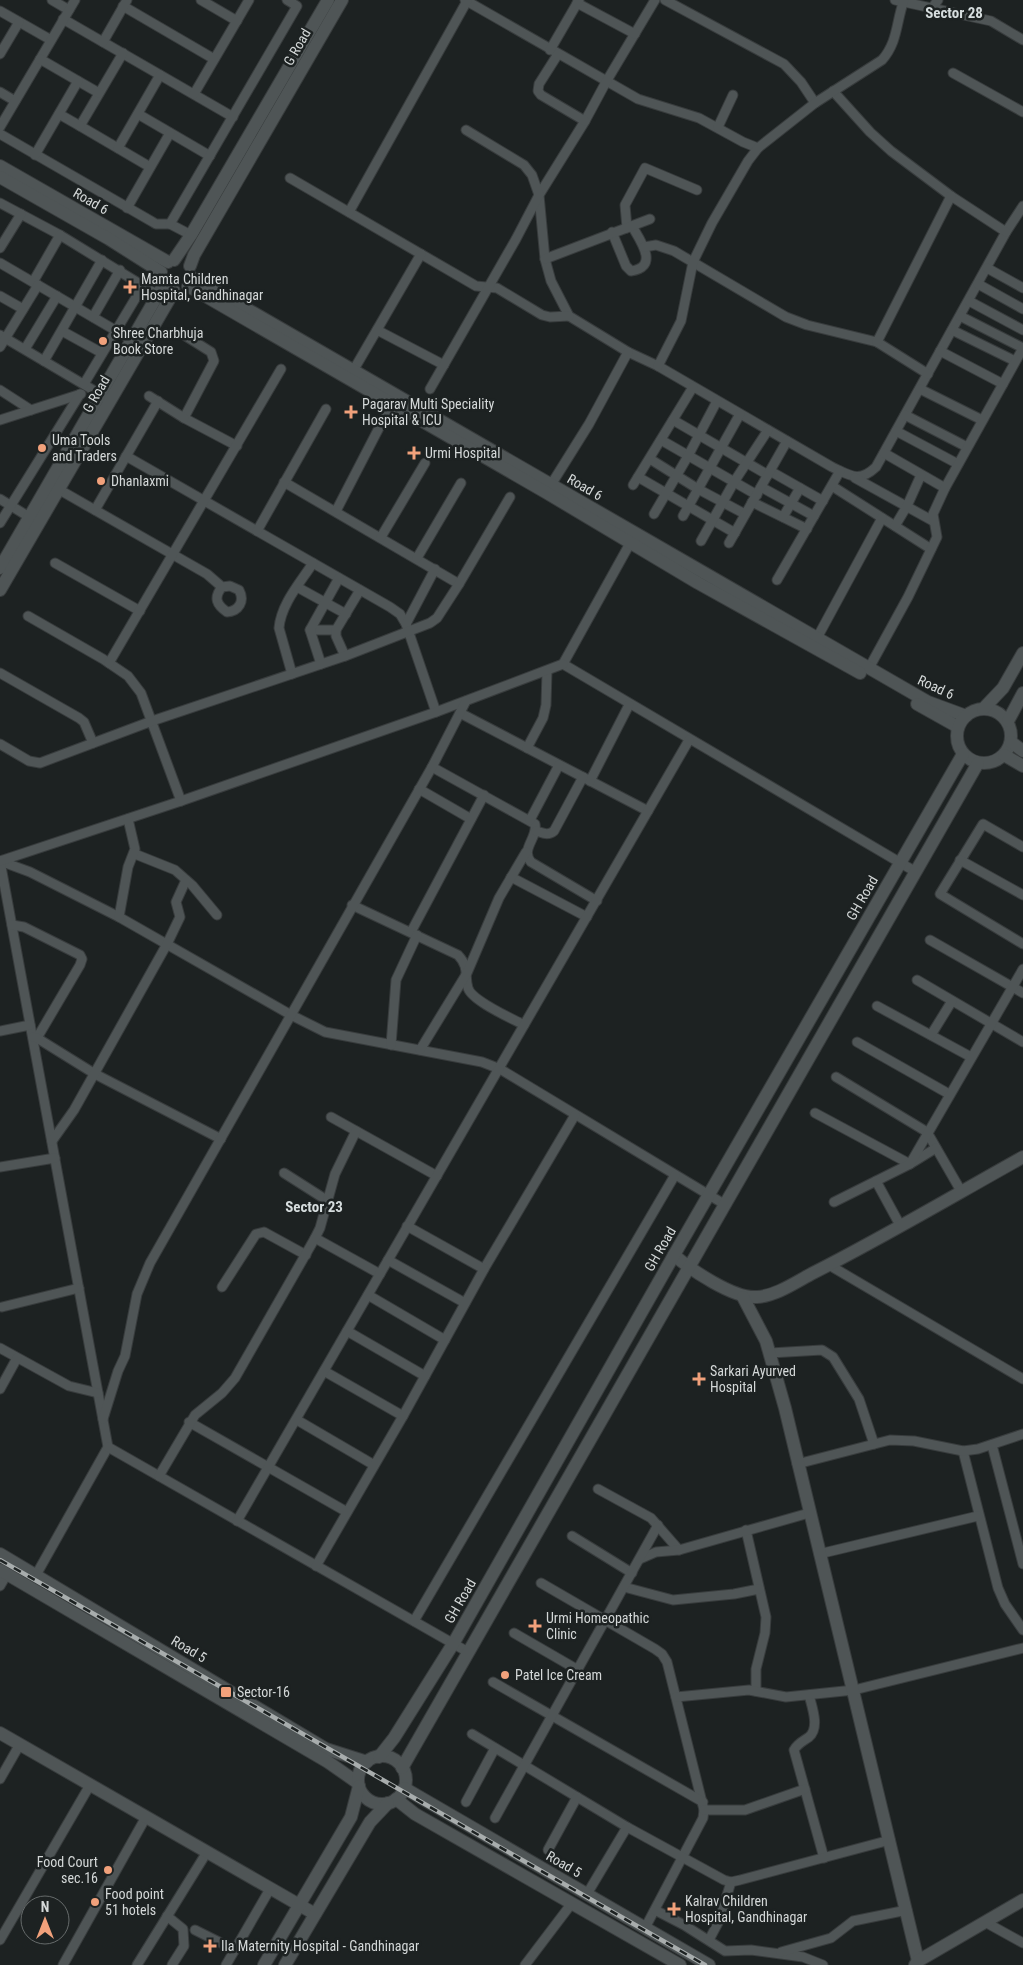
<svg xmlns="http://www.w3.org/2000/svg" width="1023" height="1965" viewBox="0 0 1023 1965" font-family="'Roboto Condensed',sans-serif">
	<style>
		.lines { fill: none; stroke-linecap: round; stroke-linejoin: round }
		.street-casing { stroke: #383c3d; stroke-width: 11 }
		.secondary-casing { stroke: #383c3d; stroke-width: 14 }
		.street { stroke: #4f5556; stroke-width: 9 }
		.secondary { stroke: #4f5556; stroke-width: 12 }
		.rail-casing { stroke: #a8adad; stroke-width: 4.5 }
		.rail { stroke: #1d2222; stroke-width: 2.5; stroke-dasharray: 8; stroke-linecap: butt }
		.poi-dot { fill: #f1a17b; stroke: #1d2222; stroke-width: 2 }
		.labels { text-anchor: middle; stroke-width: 5; stroke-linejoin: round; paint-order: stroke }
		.street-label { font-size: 14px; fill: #d4d8d8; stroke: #1d2222 }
		.poi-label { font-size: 14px; fill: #d4d8d8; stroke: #1d2222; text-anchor: start }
		.neighbourhood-label { font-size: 15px; font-weight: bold; fill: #d6ddde; stroke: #1d2222 }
	</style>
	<rect width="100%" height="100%" fill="#1d2222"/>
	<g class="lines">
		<g class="street-casing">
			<g id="street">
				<polyline points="52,0 69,10"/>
				<polyline points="201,0 237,21"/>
				<polyline points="465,0 638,99 699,118 743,142 758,148"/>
				<path d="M655,0L606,82L585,121L539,195L545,259L551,281L569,316L628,352L658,366L832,467C851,476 859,483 876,467L1006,232L1023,206"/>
				<polyline points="665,0 784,64 801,82 815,103"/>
				<polyline points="895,0 991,21 1023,40"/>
				<polyline points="577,3 635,34"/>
				<polyline points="123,6 214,59"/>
				<polyline points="932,8 938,0"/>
				<polyline points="0,11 51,40"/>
				<polyline points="63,19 233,117"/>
				<polyline points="103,42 127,0"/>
				<polyline points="550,50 579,0"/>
				<polyline points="123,53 80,126 150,167"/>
				<polyline points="0,54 19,22"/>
				<polyline points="558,54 539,84 538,91 541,95 585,121"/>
				<polyline points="953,73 1023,112"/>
				<polyline points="78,81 99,93"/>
				<polyline points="833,91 870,132 891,151 951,196 1006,232"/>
				<polyline points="0,92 15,101"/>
				<polyline points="194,94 249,0"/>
				<polyline points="59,114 80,126"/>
				<polyline points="138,114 210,156"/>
				<polyline points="0,127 75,0"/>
				<polyline points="718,127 733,95"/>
				<polyline points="0,134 151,221 156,224 170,224 191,235"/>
				<polyline points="118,148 160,75"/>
				<polyline points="35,155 78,81 40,59"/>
				<polyline points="290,178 476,286 497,288 542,315 550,317 569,316"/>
				<polyline points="0,203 60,235 158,295"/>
				<polyline points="127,208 170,133"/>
				<polyline points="349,212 467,1"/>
				<polyline points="170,224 297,6 287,0"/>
				<polyline points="627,228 625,205 645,168 697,190"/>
				<path d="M612,232L626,266L631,271C660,267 640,240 632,226"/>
				<polyline points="644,247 656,245 674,251 786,317 807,325 877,342 928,374"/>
				<polyline points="0,248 21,214"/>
				<polyline points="545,259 650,219"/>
				<polyline points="0,263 132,340"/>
				<polyline points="987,268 1023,288"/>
				<polyline points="33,282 60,235"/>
				<polyline points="978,284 1023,309"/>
				<polyline points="0,296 23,309"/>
				<polyline points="969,301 1023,330"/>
				<polyline points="960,316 1023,348"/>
				<polyline points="93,317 120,270"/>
				<polyline points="377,330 444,365"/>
				<polyline points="952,330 1015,361"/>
				<polyline points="62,331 102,353"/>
				<polyline points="0,335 105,397"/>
				<polyline points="184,335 211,352 214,361 184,418 237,446"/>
				<polyline points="877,342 951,196"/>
				<polyline points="0,347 38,285"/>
				<polyline points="25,349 57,296"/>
				<polyline points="940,351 1003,384"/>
				<polyline points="44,361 102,260"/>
				<path d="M658,366L681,321L693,262L712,223L748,161L758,148L815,103L882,60C898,42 896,22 904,0"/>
				<polyline points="353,371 421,254"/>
				<polyline points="84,384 144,284"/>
				<polyline points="430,389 516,239 539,195 532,175 524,165 466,130"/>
				<polyline points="920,389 982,420"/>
				<polyline points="0,390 31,410"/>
				<polyline points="149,396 184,418"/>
				<polyline points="905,415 967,447"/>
				<polyline points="0,420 81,394"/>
				<polyline points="673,420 768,475"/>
				<polyline points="896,431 958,464"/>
				<polyline points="661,440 757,495"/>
				<polyline points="884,453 945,488"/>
				<polyline points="126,456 390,607 400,614 406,624 436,712"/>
				<polyline points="650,459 698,489 745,514"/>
				<polyline points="770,471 823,501"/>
				<polyline points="638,477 735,533"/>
				<polyline points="855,478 933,521"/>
				<polyline points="284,482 459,584"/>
				<polyline points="633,485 693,387"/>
				<polyline points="832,486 931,549"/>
				<polyline points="761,487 814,516"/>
				<polyline points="549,488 589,424 628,352"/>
				<path d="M58,489L207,574L222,587C213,598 217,605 227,612C239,611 245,601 239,590L230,586L222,587"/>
				<polyline points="0,499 34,520"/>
				<polyline points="752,502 807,529"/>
				<polyline points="95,510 158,401"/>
				<polyline points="336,511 381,424 394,405"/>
				<polyline points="654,514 688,456 717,401"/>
				<polyline points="683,516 740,414"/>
				<polyline points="783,517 800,488"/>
				<polyline points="0,523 80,394"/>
				<polyline points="895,526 907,506 921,475"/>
				<polyline points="257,531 326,409"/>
				<polyline points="381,537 425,463"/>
				<polyline points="633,538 563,664 916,872"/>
				<polyline points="701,541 734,482 768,430"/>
				<polyline points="729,543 787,441"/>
				<polyline points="417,558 461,483"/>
				<polyline points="55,563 140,611"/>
				<polyline points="777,580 840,471"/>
				<polyline points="297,587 346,614"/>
				<polyline points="28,616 103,659 128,676 141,693 181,801"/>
				<polyline points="406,624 435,569"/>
				<polyline points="310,630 336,630"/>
				<polyline points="817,638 882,518"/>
				<polyline points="345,656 336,636 336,630 360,590"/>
				<polyline points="109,663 281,369"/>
				<polyline points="321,664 310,630 339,578"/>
				<polyline points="869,668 908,597 937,537 933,514 945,488 1023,348"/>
				<polyline points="0,673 79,718 84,722 93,743"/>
				<path d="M292,674L279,628C281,604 300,583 313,563"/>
				<polyline points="460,713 648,811"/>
				<polyline points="0,744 29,761 40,763 152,721 345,656 430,623 437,618 459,584 510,497"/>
				<polyline points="527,748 543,718 546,705 547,671"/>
				<path d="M432,767L535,824C538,838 520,849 531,862L597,901"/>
				<polyline points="590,781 629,705"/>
				<polyline points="419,789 471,819"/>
				<polyline points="530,820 559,765"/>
				<path d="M536,831C543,833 548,836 554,831L583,777"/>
				<polyline points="1023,847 983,824 940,894 1023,944"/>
				<polyline points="135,854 175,870 192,885 217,915"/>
				<polyline points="960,860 1023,895"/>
				<polyline points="0,861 30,872 119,917 291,1015 325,1032 482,1062 500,1069 724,1204"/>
				<polyline points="0,861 108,1447 36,1575"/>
				<polyline points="0,861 181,801 436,712 563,664"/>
				<polyline points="511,877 587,917"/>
				<path d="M352,905L458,955C470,968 464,975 468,988C472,1001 511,1018 524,1025"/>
				<polyline points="119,917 128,867 135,849 128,819"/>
				<polyline points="12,925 24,927 80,955 82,959 80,965 37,1038"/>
				<polyline points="411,932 484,795"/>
				<polyline points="930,940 1023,993"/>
				<polyline points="917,980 1023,1042"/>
				<polyline points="877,1006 971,1057"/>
				<polyline points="0,1031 30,1025"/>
				<polyline points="931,1035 952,1001"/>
				<polyline points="33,1037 37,1038 95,1074 221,1139"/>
				<polyline points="857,1042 949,1094"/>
				<polyline points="391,1045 396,980 417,935"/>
				<polyline points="420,1050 467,973 499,898 526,852"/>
				<polyline points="836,1077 927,1132 961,1191"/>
				<polyline points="815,1113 910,1164 936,1148"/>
				<polyline points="331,1117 437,1176"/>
				<polyline points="52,1141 74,1110 167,944 180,917 176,902 186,880"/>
				<polyline points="0,1167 55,1158"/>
				<polyline points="284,1173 328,1201"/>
				<polyline points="876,1181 900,1225"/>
				<polyline points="834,1202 910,1164 1023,969"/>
				<polyline points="315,1238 380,1274"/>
				<polyline points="388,1260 465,1303"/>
				<polyline points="829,1265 1023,1379"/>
				<polyline points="484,1269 575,1115"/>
				<polyline points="222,1287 256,1234 264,1232 306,1255"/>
				<polyline points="368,1295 445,1340"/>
				<polyline points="2,1307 79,1288"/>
				<polyline points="347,1331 425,1376"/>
				<polyline points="0,1348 69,1386 98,1393"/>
				<polyline points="770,1353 822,1350 833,1357 859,1399 874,1444"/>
				<polyline points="324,1371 403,1416"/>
				<polyline points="0,1389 17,1358"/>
				<polyline points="103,1419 118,1371 125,1356 137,1294 150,1263 432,767 466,701"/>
				<polyline points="297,1420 374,1465"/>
				<polyline points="189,1422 347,1512"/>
				<polyline points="992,1445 1023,1564"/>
				<polyline points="108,1447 468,1652"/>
				<polyline points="963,1451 998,1588 1005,1604 1023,1630"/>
				<polyline points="797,1464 890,1440 914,1441 963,1451 978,1449 1023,1434"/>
				<polyline points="159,1476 195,1415 222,1393 235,1378 315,1238 320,1228 335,1174 356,1131"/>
				<polyline points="598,1489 651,1518 679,1550"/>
				<polyline points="237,1521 689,740"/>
				<polyline points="746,1530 766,1617 765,1633 756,1669 756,1691"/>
				<polyline points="572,1536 632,1573"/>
				<polyline points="819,1554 978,1516"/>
				<polyline points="640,1559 656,1552 679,1550 809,1513"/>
				<polyline points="316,1566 403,1416 484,1269 407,1226"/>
				<polyline points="541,1583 655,1649 662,1654 667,1662 704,1810 703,1818 645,1928"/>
				<polyline points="0,1586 7,1574"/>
				<polyline points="624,1587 673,1600 734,1594 759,1589"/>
				<polyline points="414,1621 675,1175"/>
				<polyline points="514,1633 578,1670"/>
				<polyline points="493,1682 703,1802"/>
				<path d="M809,1695C812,1707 820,1728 809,1737C802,1742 798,1743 794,1750L824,1858"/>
				<polyline points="676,1697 749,1690 786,1697 854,1690 1023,1648"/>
				<polyline points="472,1734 627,1827 724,1880 731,1882 740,1880 890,1840"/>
				<polyline points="0,1779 20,1744"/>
				<polyline points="466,1802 495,1748"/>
				<polyline points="704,1810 745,1810 805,1789"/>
				<polyline points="495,1818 658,1525"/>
				<polyline points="548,1850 577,1797"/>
				<polyline points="587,1894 627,1827"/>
				<polyline points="655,1910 684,1925 725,1951 751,1950 803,1957 823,1965"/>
				<polyline points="167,1916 183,1929 184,1946 172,1965"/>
				<polyline points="985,1922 1023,1943"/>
				<polyline points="195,1930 235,1950"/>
				<polyline points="0,1940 90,1785"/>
				<polyline points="709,1940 719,1921 731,1882"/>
				<polyline points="781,1952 831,1938 853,1921 907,1910"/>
				<polyline points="63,1965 146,1817"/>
				<polyline points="137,1965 207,1852"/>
				<polyline points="226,1965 270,1889"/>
				<polyline points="525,1965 572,1903"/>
			</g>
		</g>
		<g class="secondary-casing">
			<g id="secondary">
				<polyline points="0,166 168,262"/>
				<polyline points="0,177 109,239 161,272"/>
				<polyline points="174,260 191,235 328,0"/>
				<polyline points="190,266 194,255 342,0"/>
				<polyline points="193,278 928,702 966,716"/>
				<polyline points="188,286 547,493 698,583 860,673"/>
				<polyline points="0,568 164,284"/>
				<polyline points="0,590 174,291"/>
				<polyline points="917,704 958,727"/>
				<circle cx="984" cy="736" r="27"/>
				<polyline points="983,709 1003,688 1023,653"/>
				<polyline points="1008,721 1023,693"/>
				<polyline points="1011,742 1023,751"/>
				<polyline points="1004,755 1023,766"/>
				<path d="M674,1255C691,1270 734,1299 757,1297C776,1296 796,1282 813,1273C884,1237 953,1196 1023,1157"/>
				<polyline points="743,1297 766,1341 785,1408 918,1961"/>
				<polyline points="0,1554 326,1749 367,1762"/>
				<polyline points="0,1570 328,1762 358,1783"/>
				<polyline points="0,1733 315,1914"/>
				<circle cx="382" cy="1780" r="24"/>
				<polyline points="379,1757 394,1738 453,1644 674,1255 963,754"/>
				<polyline points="402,1768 978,763"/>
				<polyline points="404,1788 709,1965"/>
				<polyline points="396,1799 415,1814 680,1965"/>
				<polyline points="264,1965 351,1817 359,1786"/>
				<polyline points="285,1965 370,1822 388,1803"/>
				<polyline points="915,1965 918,1961 1023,1900"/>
			</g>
		</g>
		<use href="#street" class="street"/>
		<use href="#secondary" class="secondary"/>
		<g class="rail-casing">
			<polyline id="rail" points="0,1560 705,1965"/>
		</g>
		<use href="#rail" class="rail"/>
	</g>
	<g class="poi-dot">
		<path d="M127.5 279.5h5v5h5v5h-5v5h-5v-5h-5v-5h5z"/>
		<circle cx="103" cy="341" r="5"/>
		<path d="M348.5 404.5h5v5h5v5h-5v5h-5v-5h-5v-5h5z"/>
		<circle cx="42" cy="448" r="5"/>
		<path d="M411.5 445.5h5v5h5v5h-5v5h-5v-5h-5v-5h5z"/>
		<circle cx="101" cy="481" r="5"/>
		<path d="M696.5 1371.5h5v5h5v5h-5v5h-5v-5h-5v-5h5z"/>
		<path d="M532.5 1618.5h5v5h5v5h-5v5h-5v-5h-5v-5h5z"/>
		<circle cx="505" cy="1675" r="5"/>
		<rect x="220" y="1686" width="12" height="12" rx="2.5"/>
		<circle cx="108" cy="1870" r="5"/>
		<circle cx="95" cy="1902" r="5"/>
		<path d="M671.5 1901.5h5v5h5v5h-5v5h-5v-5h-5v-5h5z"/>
		<path d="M207.5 1938.5h5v5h5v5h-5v5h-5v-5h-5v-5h5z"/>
	</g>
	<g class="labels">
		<g class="street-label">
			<text transform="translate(297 47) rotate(-60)" y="5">G Road</text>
			<text transform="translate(91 201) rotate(30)" y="5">Road 6</text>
			<text transform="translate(96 394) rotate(-60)" y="5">G Road</text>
			<text transform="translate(585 487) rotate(30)" y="5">Road 6</text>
			<text transform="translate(936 687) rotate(25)" y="5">Road 6</text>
			<text transform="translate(862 898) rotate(-60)" y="5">GH Road</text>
			<text transform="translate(660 1249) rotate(-60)" y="5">GH Road</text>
			<text transform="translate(460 1601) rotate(-60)" y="5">GH Road</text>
			<text transform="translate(189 1649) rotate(31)" y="5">Road 5</text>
			<text transform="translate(564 1864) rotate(30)" y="5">Road 5</text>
		</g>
		<g class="poi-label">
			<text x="141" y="284">Mamta Children<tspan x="141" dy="16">Hospital, Gandhinagar</tspan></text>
			<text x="113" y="338">Shree Charbhuja<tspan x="113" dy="16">Book Store</tspan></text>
			<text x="362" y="409">Pagarav Multi Speciality<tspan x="362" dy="16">Hospital &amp; ICU</tspan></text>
			<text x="52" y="445">Uma Tools<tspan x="52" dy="16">and Traders</tspan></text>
			<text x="425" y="458">Urmi Hospital</text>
			<text x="111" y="486">Dhanlaxmi</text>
			<text x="710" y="1376">Sarkari Ayurved<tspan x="710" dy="16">Hospital</tspan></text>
			<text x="546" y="1623">Urmi Homeopathic<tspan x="546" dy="16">Clinic</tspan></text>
			<text x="515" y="1680">Patel Ice Cream</text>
			<text x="237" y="1697">Sector-16</text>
			<text x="98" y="1867" text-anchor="end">Food Court<tspan x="98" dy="16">sec.16</tspan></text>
			<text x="105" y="1899">Food point<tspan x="105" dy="16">51 hotels</tspan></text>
			<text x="685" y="1906">Kalrav Children<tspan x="685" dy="16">Hospital, Gandhinagar</tspan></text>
			<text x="221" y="1951">Ila Maternity Hospital - Gandhinagar</text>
		</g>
		<g class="neighbourhood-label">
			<text x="954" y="18">Sector 28</text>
			<text x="314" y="1212">Sector 23</text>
		</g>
	</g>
	<g transform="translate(45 1920)"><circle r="24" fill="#1d2222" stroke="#666b6b"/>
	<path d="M0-4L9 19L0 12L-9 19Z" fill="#f1a17b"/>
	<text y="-8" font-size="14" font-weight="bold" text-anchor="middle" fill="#d4d8d8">N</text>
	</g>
</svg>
